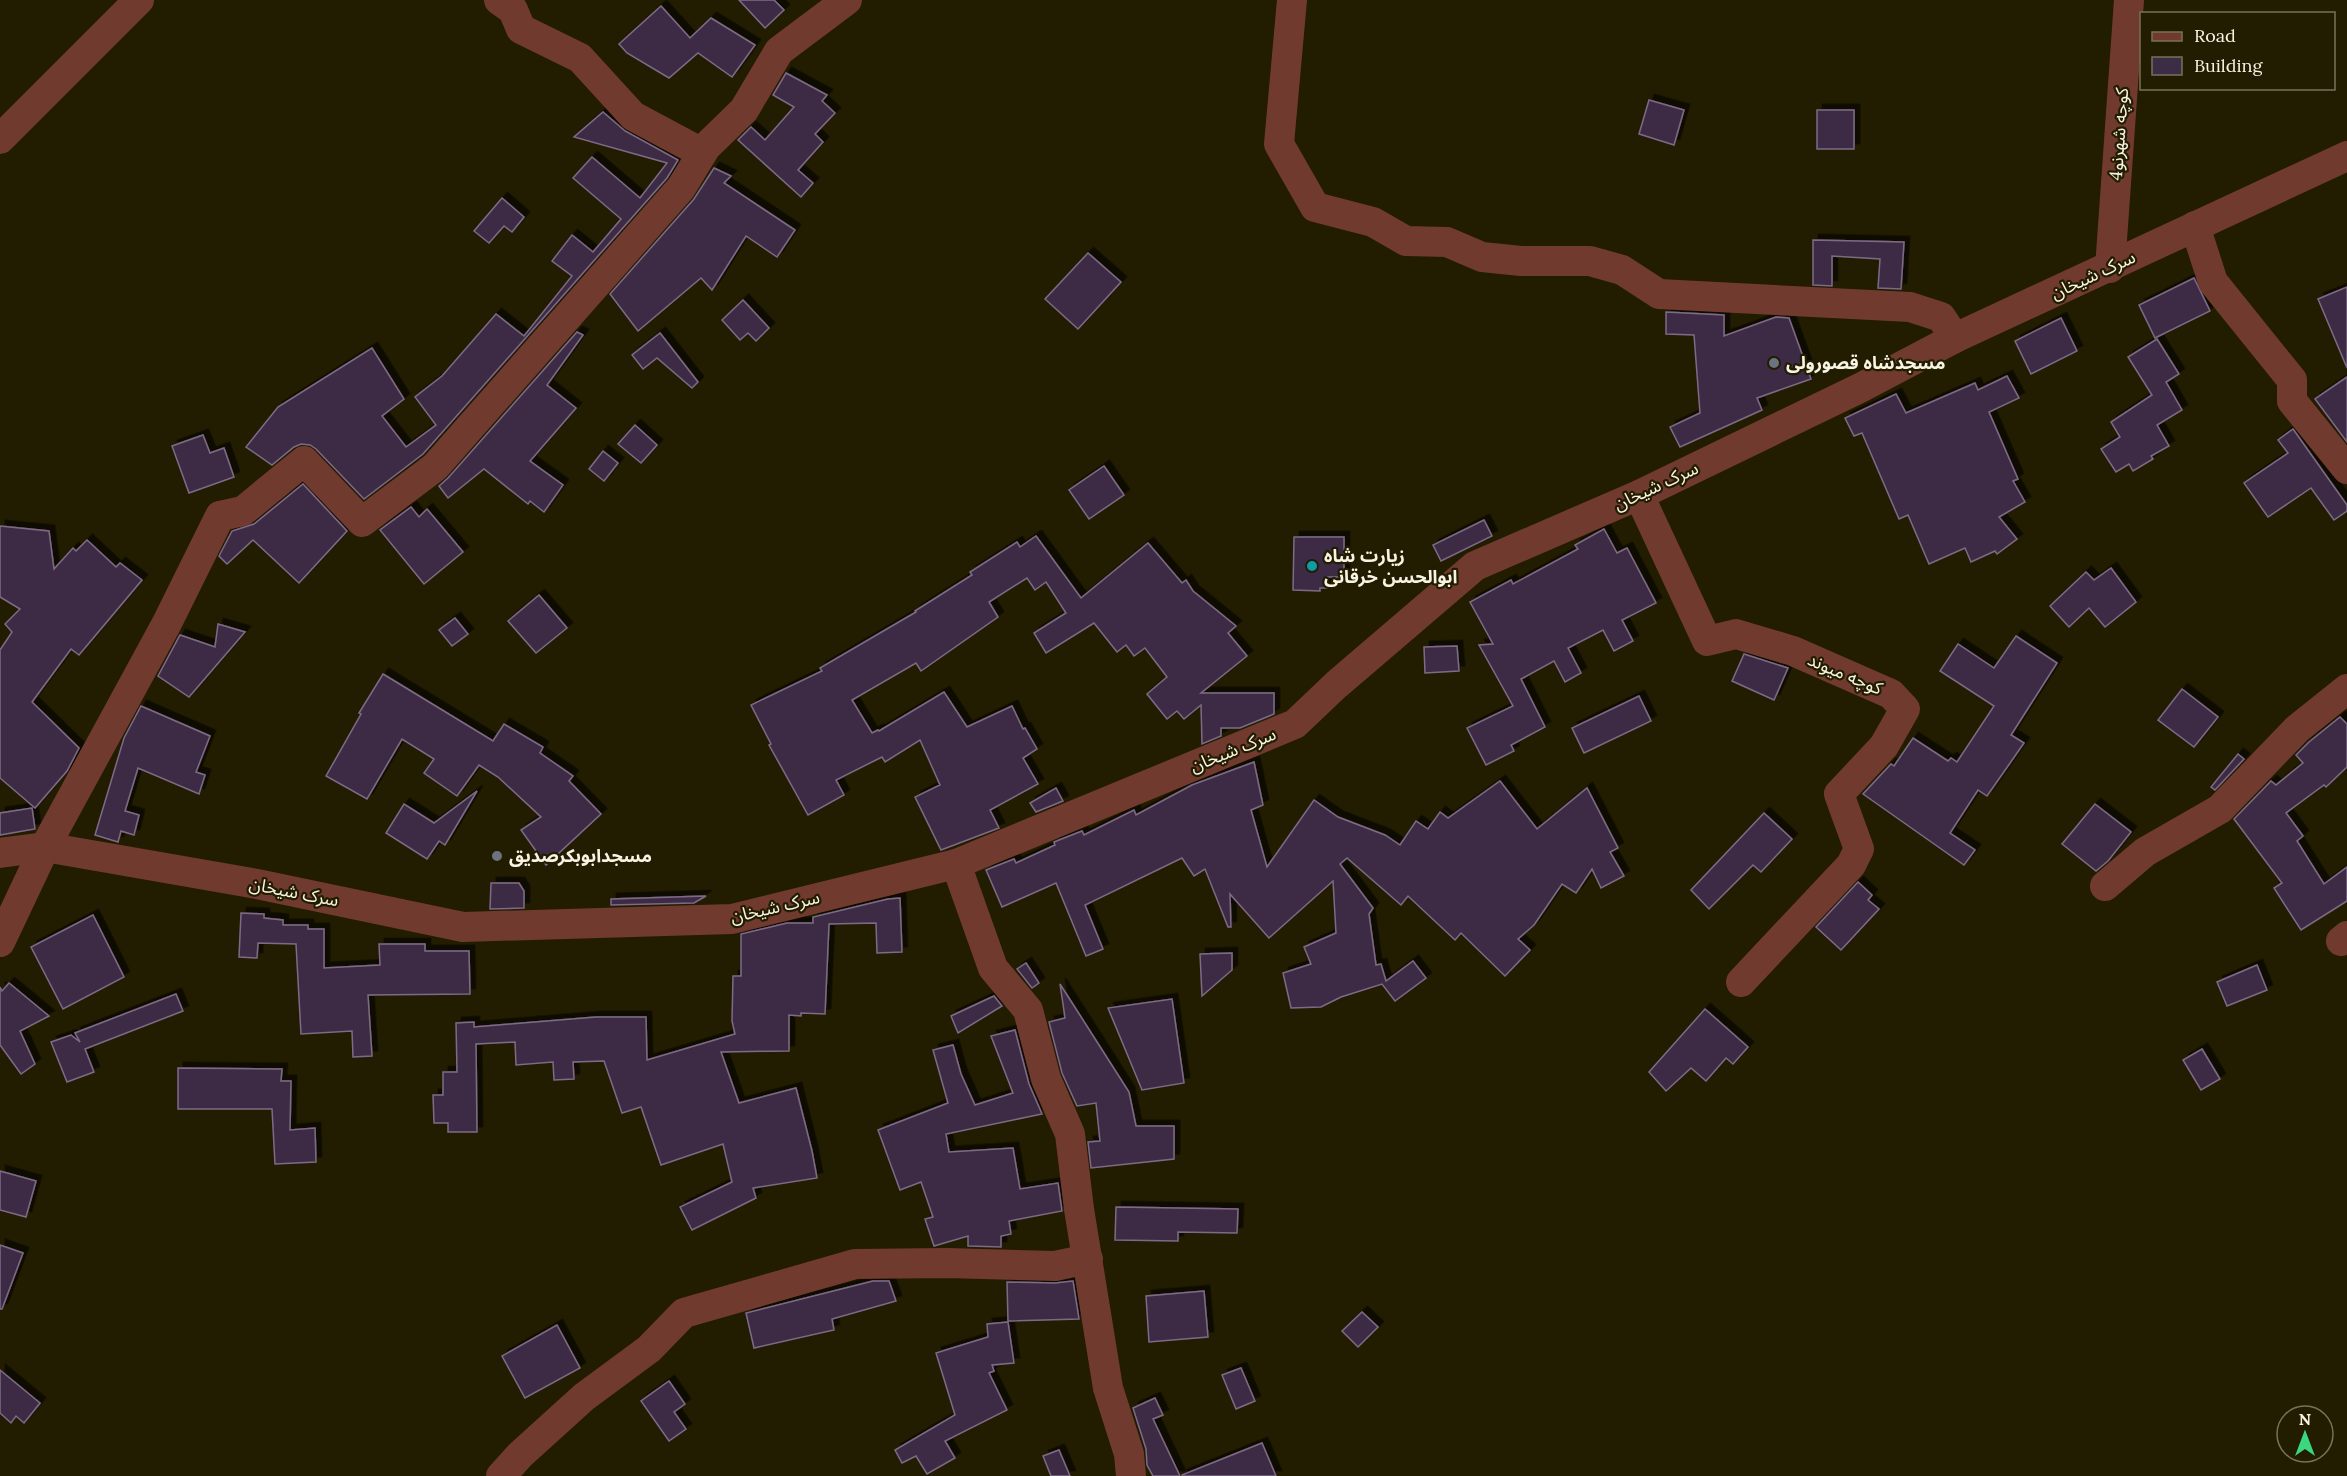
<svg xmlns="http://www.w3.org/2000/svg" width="2347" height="1476" viewBox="0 0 2347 1476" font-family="Lora,'Noto Sans Arabic',serif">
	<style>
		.building { fill: #3d2c45; stroke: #7e6b87; stroke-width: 1.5; filter: url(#shadow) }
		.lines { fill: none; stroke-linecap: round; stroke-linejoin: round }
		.minor { stroke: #713a2f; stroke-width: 30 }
		.worship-dot { fill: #6b7280; stroke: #221c00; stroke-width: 2 }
		.culture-dot { fill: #0f9aa8; stroke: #221c00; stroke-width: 2 }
		.labels { text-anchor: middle; stroke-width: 4.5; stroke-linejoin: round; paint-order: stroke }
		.street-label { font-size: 18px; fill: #f8f4e3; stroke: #221c00 }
		.poi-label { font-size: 18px; font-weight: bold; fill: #f8f4e3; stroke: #221c00; text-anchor: start }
	</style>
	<defs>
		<filter id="shadow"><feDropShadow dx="5.5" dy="-5.5" stdDeviation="0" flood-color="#0009"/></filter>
	</defs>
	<rect width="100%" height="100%" fill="#221c00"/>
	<g class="building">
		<polygon points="739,0 774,0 784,10 765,28"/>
		<polygon points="661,6 690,38 711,18 755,45 732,77 698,53 669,78 627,53 619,44"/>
		<polygon points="786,73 827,95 822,101 835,113 815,134 823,142 798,170 813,183 801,197 738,140 751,127 765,140 794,107 773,95"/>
		<polygon points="1649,100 1684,110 1674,145 1639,134"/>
		<rect x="1817" y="110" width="37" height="39"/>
		<polygon points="603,112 625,131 678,160 667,178 423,454 364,499 316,449 310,445 301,444 294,447 272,465 246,447 278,407 372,348 404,399 382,416 406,447 436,425 415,397 442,376 496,314 524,336 572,276 552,261 572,235 593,252 621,219 573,178 592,157 640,198 667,163 574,137"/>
		<polygon points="714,168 731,176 724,183 795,230 777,257 746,236 712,290 701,278 638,331 610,294 694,199"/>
		<polygon points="502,198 524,217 512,232 504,226 489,243 474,231"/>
		<polygon points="1813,240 1904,242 1901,289 1878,288 1880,259 1832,256 1832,286 1813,285"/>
		<polygon points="1088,253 1121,282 1078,329 1045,299"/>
		<polygon points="2194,278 2210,311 2155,338 2139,305"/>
		<polygon points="2347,287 2347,368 2318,299"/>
		<polygon points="743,300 769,328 756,341 748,333 740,340 722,320"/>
		<polygon points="1666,312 1724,315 1724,336 1776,317 1789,318 1811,379 1757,398 1762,410 1680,447 1670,427 1700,413 1694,335 1666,334"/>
		<polygon points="2061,318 2077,351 2031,374 2015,341"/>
		<polygon points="577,332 583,335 547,385 576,408 530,461 563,485 544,512 530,501 528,504 484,469 448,498 439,486 448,478"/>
		<polygon points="660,333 698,382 692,388 657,358 643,369 632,355"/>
		<polygon points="2157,339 2179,374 2166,382 2182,410 2157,425 2169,446 2151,456 2153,459 2133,471 2129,464 2116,472 2101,449 2120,437 2111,422 2152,395 2128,357"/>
		<polygon points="2007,376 2019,398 1989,412 2018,479 2013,481 2025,502 1999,517 2017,539 1997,554 1995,551 1971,562 1965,548 1929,564 1908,515 1899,519 1862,433 1854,436 1845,418 1896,394 1906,413 1975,383 1978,390"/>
		<polygon points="2347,377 2347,442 2315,399"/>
		<polygon points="635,425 657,445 641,463 618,444"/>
		<polygon points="2293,429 2347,505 2347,511 2334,520 2311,488 2268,517 2244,483 2288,453 2278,440"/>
		<polygon points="203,435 210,453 224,448 234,477 189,493 172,446"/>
		<polygon points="603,451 618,463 604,481 589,469"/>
		<polygon points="1104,466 1124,495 1089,519 1069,490"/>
		<polygon points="303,484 347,531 299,583 253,540 227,564 219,556 232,531 254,524"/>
		<polygon points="411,507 419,517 427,509 463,552 424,584 380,530"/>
		<polygon points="1484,520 1492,536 1441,561 1433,545"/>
		<polygon points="0,526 49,531 54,569 73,548 76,551 87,540 116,567 120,563 142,580 79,655 71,649 32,702 79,748 67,771 35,808 0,778 0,650 12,632 5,624 20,609 0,597"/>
		<polygon points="1604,529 1617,553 1627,548 1656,603 1622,620 1633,641 1614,651 1603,630 1568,648 1581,673 1565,682 1554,661 1521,679 1545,727 1511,745 1514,751 1486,765 1467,728 1513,706 1479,645 1493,644 1470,602 1511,580 1513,584 1578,549 1575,545"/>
		<polygon points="1036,536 1081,598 1148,543 1182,583 1186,580 1193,591 1236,626 1228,633 1247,656 1201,693 1274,693 1274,714 1240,728 1221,728 1221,736 1202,744 1201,705 1184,719 1177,711 1167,719 1147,694 1167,677 1145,648 1134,656 1126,645 1117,652 1094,623 1046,653 1034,633 1066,613 1046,582 1035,590 1027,578 989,602 998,617 921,671 916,663 852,700 872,733 878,730 879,731 944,692 967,727 1012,706 1023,729 1025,728 1037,749 1023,758 1038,784 990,810 999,828 941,850 915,797 940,785 920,740 885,762 882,757 836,780 844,795 808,815 769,745 771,744 751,705 822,671 820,668 916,612 915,611 972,575 970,572 1017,542 1020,547"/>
		<polygon points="1294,537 1344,537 1344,577 1328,577 1327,588 1320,588 1320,591 1293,590"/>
		<polygon points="2111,568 2136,602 2105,627 2089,608 2069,627 2050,606 2086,572 2094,580"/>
		<polygon points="539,595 567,628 536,653 508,621"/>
		<polygon points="455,618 468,634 452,646 439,630"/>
		<polygon points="218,624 245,632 189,697 158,676 180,635 215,647"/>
		<polygon points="2016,636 2057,663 2011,735 2024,743 1987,796 1978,790 1950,833 1975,850 1964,865 1863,794 1891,764 1894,766 1913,738 1948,761 1951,758 1957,762 1994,706 1940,671 1958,644 1994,668"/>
		<polygon points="1457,646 1459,671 1425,673 1424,647"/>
		<polygon points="1744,654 1788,668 1774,700 1732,681"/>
		<polygon points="383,674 493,741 504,724 543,747 540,753 573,776 569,781 601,814 546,865 521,830 541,817 498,777 479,765 457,796 424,773 434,759 402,739 367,799 326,776 361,714 359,713"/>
		<polygon points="2182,689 2218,717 2194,747 2158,720"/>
		<polygon points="1639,696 1651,721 1584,753 1572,728"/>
		<polygon points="141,706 210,736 196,772 205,775 199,794 138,768 125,811 139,815 134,835 121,831 118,842 95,835 124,738"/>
		<polygon points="2340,717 2347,724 2347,767 2326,787 2324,785 2286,813 2303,836 2297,841 2324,884 2347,867 2347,901 2301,930 2274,888 2282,883 2234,819 2271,781 2276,785 2303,763 2296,755 2309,742"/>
		<polygon points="2238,754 2244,759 2215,790 2211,787"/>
		<polygon points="1254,762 1263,805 1251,810 1267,867 1314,800 1338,817 1385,835 1400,845 1416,821 1428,829 1440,812 1448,818 1500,781 1537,829 1587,788 1618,848 1610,852 1624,876 1601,888 1592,869 1576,893 1562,884 1534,925 1518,939 1530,950 1505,976 1461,933 1455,940 1408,896 1401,905 1347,858 1340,864 1373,908 1369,914 1376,965 1381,964 1386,981 1413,961 1426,978 1395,1001 1382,984 1341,997 1321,1007 1291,1008 1283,973 1311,964 1304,947 1336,933 1333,881 1269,938 1230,894 1231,927 1228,927 1205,869 1194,876 1182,858 1085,905 1103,949 1086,956 1056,883 1002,907 986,870 1014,859 1016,863 1055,845 1054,842 1082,831 1084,835 1134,810 1136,815 1192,785"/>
		<polygon points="1056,788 1063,801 1036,812 1030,803"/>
		<polygon points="477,791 445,845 439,841 427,859 386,833 404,804 434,823"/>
		<polygon points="2095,804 2131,832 2108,861 2096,871 2062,844"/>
		<polygon points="32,808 35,829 0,835 0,813"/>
		<polygon points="1764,813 1792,839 1761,872 1753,865 1709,909 1691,890"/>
		<polygon points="1858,882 1872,895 1868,900 1879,909 1841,950 1816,927"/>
		<polygon points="491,883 519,883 524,891 524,908 490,909"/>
		<polygon points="706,896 694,903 611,905 611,899"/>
		<polygon points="900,898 902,952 877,953 876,923 829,924 825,1014 801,1013 801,1016 789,1015 789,1051 721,1052 739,1103 796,1088 812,1151 817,1178 753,1188 756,1198 692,1230 680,1207 732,1182 723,1144 661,1165 641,1107 622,1113 604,1061 573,1062 574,1079 554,1080 553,1062 516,1065 515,1042 476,1044 477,1132 448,1132 448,1123 434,1123 433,1095 443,1095 443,1072 457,1072 456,1023 474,1022 474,1027 596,1017 646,1017 647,1060 735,1034 732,1021 733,976 741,976 741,934 787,923 813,923 813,917 888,899"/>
		<polygon points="241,913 264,914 264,918 283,920 283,925 308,925 308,929 324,929 324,968 380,965 379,944 425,944 425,951 469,951 470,994 368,995 372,1056 353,1057 352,1031 301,1034 296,944 258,943 257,958 239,957"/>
		<polygon points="93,915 124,977 63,1009 31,947"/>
		<polygon points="1232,953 1232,970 1202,996 1200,954"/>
		<polygon points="1026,963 1039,983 1032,988 1017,969"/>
		<polygon points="2257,965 2267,990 2227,1006 2217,982"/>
		<polygon points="9,983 49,1016 20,1031 35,1064 21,1074 0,1045 0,987 2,991"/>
		<polygon points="1060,984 1129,1092 1136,1126 1174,1126 1174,1159 1091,1168 1088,1142 1100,1141 1096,1103 1077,1106 1062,1073 1049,1022 1065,1018"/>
		<polygon points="176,994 183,1011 85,1049 94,1072 67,1082 51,1042 71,1035 80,1042 75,1033"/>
		<polygon points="994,996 1002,1006 958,1033 951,1016"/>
		<polygon points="1172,999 1184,1083 1142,1090 1108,1008"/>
		<polygon points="1705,1009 1748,1047 1733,1064 1726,1058 1706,1081 1691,1068 1666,1091 1649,1072"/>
		<polygon points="1015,1030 1029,1084 1042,1114 946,1134 949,1152 1013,1148 1020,1189 1058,1183 1062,1211 1009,1221 1011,1234 1001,1236 1001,1247 968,1246 968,1236 934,1246 925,1219 933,1217 921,1182 900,1190 878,1130 948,1103 933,1050 953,1045 961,1074 975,1105 1013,1093 991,1036"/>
		<polygon points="2202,1049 2220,1079 2201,1090 2183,1060"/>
		<polygon points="178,1068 282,1069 281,1081 291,1081 290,1130 315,1128 316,1162 275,1164 272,1109 178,1109"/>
		<polygon points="0,1171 36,1181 26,1217 0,1210"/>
		<polygon points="1116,1207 1238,1209 1237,1233 1178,1232 1178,1241 1115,1240"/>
		<polygon points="0,1245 23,1253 2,1309 0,1309"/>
		<polygon points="873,1281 889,1281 896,1301 832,1319 834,1330 754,1348 746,1313"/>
		<polygon points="1073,1281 1079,1319 1008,1321 1007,1282 1055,1283"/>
		<polygon points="1204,1291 1208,1337 1149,1342 1146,1296"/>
		<polygon points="1362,1312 1378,1327 1358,1347 1342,1331"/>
		<polygon points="1008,1322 1014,1363 992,1365 994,1371 989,1373 1007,1410 945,1441 955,1458 927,1474 916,1456 902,1463 895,1450 955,1415 936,1353 988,1337 987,1324"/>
		<polygon points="557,1325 580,1368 525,1398 502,1356"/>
		<polygon points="1241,1368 1255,1401 1236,1409 1222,1375"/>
		<polygon points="0,1370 40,1403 24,1423 16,1416 11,1423 0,1413"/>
		<polygon points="669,1381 685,1404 674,1412 686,1429 669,1441 641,1401"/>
		<polygon points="1155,1398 1163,1415 1153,1419 1180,1476 1153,1476 1147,1465 1146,1449 1133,1408"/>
		<polygon points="1262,1443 1276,1476 1182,1476 1182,1475"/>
		<polygon points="1059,1450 1070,1476 1051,1476 1043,1456"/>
	</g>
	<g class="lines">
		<g class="minor">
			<polyline points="499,0 513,10 521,29 580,58 633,116 702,153"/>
			<polyline points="1292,0 1279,144 1315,207 1373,222 1406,241 1447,242 1482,257 1521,261 1590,261 1622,270 1659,294 1910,307 1941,317 1955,338"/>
			<polyline points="0,139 139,0"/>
			<polyline points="2195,226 2213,282 2292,380 2292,401 2347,469"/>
			<polyline points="2110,268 2129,0"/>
			<polyline points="1639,495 1707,641 1736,634 1793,651 1891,694 1905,709 1884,746 1839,794 1859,849 1851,865 1741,982"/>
			<polyline points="0,853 45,847 257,884 463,927 732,919 956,864 1295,724 1336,685 1475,566 1639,495 1860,388 1955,338 2347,156"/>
			<polyline points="956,864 993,968 1028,1010 1046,1079 1070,1134 1079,1209 1108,1388 1129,1454 1131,1476"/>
			<polyline points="2105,886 2145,852 2220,809 2297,729 2347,689"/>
			<polyline points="2341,941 2347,936"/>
			<polyline points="0,942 45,847 167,623 220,516 243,511 304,461 362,522 435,467 681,188 706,147 744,110 779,51 847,0"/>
			<polyline points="501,1476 520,1455 584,1397 649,1349 684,1313 855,1264 947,1263 1055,1266 1088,1259"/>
		</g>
	</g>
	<g class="worship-dot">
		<circle cx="1774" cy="363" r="6"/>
		<circle cx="497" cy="856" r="6"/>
	</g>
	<circle class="culture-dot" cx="1312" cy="566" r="6"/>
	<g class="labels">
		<g class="street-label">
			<text transform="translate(2119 134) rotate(-86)" y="6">کوچه شهرنو4</text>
			<text transform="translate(2093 275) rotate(-25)" y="6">سرک شیخان</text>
			<text transform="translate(1656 486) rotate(-25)" y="6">سرک شیخان</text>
			<text transform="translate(1845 674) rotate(23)" y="6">کوچه میوند</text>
			<text transform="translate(1233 750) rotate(-22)" y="6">سرک شیخان</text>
			<text transform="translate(294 892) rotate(11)" y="6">سرک شیخان</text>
			<text transform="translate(775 907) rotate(-13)" y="6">سرک شیخان</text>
		</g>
		<g class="poi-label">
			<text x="1786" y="369">مسجدشاه قصورولی</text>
			<text x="1324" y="562">زیارت شاه<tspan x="1324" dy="21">ابوالحسن خرقانی</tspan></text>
			<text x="509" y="862">مسجدابوبکرصدیق</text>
		</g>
	</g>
	<rect x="2140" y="12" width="195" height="78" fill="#221c00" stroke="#78725b" stroke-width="1.5"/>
	<rect x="2152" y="32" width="30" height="9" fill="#713a2f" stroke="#78725b" stroke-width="1.5"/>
	<text x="2194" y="42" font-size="18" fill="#f8f4e3">Road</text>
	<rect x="2152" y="57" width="30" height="18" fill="#3d2c45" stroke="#78725b" stroke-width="1.5"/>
	<text x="2194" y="72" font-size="18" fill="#f8f4e3">Building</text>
	<g transform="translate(2305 1434)"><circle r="28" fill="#221c00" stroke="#78725b" stroke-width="1.5"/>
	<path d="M0-4.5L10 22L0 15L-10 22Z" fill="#3ad77f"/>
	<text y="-9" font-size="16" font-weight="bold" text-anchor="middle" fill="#f8f4e3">N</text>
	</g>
</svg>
